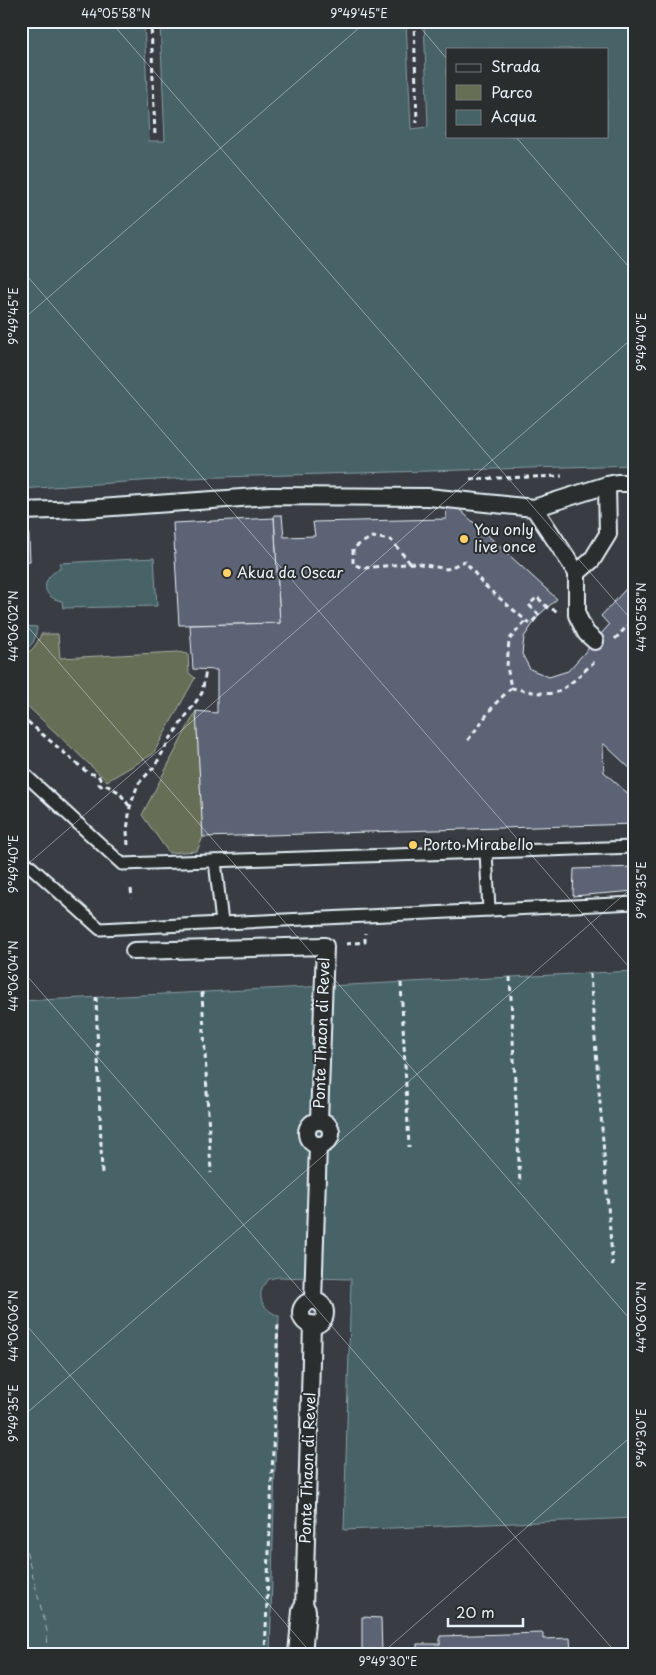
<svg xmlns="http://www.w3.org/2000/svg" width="656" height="1675" viewBox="0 0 656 1675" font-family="'Playpen Sans',sans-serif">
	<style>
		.green { fill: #666e54; stroke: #a7b0a6 }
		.water { fill: #466368; stroke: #879ca2; fill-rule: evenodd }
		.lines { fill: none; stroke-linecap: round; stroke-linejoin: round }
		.ferry { stroke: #a7b8be; stroke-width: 1; stroke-dasharray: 6 5; stroke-linecap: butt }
		.building { fill: #5b6374; stroke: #e8f1f8 }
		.service-casing { stroke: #e8f1f8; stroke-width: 15 }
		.pedestrian-casing { stroke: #e8f1f8; stroke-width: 20 }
		.minor-casing { stroke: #e8f1f8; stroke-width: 26 }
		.path { stroke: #e8f1f8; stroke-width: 3; stroke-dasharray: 5 4; stroke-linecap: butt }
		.service { stroke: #2a2d2e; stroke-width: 11 }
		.pedestrian { stroke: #2a2d2e; stroke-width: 16 }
		.minor { stroke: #2a2d2e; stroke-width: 22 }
		.ticks { fill: none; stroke: #e8f1f8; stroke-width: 1; stroke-opacity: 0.45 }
		.poi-dot { fill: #ffd166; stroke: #2a2d2e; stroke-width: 2 }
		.labels { text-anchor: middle; stroke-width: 4; stroke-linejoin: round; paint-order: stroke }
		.poi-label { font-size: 15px; fill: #e8f1f8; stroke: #2a2d2e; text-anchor: start }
		.street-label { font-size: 15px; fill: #e8f1f8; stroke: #2a2d2e }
		.neatline { fill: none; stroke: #e8f1f8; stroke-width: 2 }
		.ticks-label { font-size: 12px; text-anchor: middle; fill: #e8f1f8 }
	</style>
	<rect width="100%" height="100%" fill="#393d43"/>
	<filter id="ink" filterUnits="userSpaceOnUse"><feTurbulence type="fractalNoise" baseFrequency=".02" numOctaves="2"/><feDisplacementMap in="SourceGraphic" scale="10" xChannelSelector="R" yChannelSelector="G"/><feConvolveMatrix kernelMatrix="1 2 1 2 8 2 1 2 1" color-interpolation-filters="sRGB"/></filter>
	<g filter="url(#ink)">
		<g class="green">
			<path d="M41,634H58L60,658L178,652L188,654L189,673L195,678L153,754L107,781L21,700V655C32,653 37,644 41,634Z"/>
			<polygon points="196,711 203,837 197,851 169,853 142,815"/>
		</g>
		<g class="water">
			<path d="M21,21H144L149,141H165L160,21H406L411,129L428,127L424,21H635V465L186,478L21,489ZM447,49H607V136H447Z"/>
			<path d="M154,558L157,606L63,608L62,601C40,598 41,577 60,569V563Z"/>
			<path d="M21,626L37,627C36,639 33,647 21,651Z"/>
			<path d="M635,971V1518L344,1530L351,1279L278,1277L269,1279C267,1282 263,1286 262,1289C257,1302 268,1312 279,1316L270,1654H21V1001Z"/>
		</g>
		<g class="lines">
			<polyline class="ferry" points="21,1530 47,1631 46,1654"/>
		</g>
		<g class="building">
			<polygon points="447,498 557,599 539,615 524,637 522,654 530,669 549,677 568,671 609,625 601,616 635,579 635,773 603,743 603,748 604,772 635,800 635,824 203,837 196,711 217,713 217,670 193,669 190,625 280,623 274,515 282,515 284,537 315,536 313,522 446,519"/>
			<polygon points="21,518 28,518 30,561 21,562"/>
			<polygon points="274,518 280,623 179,625 173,523"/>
			<polygon points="635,867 635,891 573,896 574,869"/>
			<polygon points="362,1617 381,1618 382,1654 362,1654"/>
			<polygon points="543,1633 543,1639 570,1638 571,1654 417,1654 417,1644 440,1644 440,1636"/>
		</g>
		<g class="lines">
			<g class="service-casing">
				<g id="service">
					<polyline points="21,771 122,864 635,847"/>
					<polyline points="486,852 489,910"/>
					<polyline points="21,858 100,929 635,903"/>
					<polyline points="215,861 222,923"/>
				</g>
			</g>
			<g class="pedestrian-casing">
				<g id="pedestrian">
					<polyline points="534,508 607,485 617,483 635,483"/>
					<polyline points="21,511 85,509 270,496 428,497 534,508 577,573 577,615 586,633 595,641"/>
					<polyline points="577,573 592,560 608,534 607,485"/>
					<polyline points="134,951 325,946 319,1121"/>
					<circle cx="319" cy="1133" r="12"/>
					<polyline points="313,1301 318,1145"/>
					<circle cx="313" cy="1313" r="12"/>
					<polyline points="304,1611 312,1324"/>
				</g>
			</g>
			<g class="minor-casing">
				<polyline id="minor" points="300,1654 304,1611"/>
			</g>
			<g class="path">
				<polyline points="151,21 155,137"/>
				<polyline points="414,21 417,123"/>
				<polyline points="470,479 562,476"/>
				<polyline points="410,563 391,540 372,537 353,548 353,564 363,568 415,563 447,569 465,561 484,585 530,624 539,615 529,605 537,597 548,608 557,611"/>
				<polyline points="615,639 634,619"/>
				<path d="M511,688C523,690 542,695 554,693C566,690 585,670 594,662"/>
				<polyline points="21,716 88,773 98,775 101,781 99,784 101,786 104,784 119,792 130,807"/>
				<polyline points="468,740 495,704 511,688 507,666 509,640 526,620"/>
				<polyline points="128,845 127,831 130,807 138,784 155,766 170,739 202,693 206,670"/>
				<polyline points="131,889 132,898"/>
				<polyline points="346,944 365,942 365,933"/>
				<polyline points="590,974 613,1270"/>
				<polyline points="510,977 520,1184"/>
				<polyline points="401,983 409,1147"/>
				<polyline points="202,992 211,1173"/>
				<polyline points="96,997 102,1175"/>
				<polyline points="265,1654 278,1322"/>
			</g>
			<use href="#service" class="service"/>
			<use href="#pedestrian" class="pedestrian"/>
			<use href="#minor" class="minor"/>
		</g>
	</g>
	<path class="ticks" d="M110,21L635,624M415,21L447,59M515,136L635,274M21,269L635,974M21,321L367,21M21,619L635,1325M21,870L635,336M21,969L617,1654M21,1319L312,1654M21,1418L635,885M381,1654L635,1433"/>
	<g class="poi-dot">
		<circle cx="464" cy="539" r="5"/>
		<circle cx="227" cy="573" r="5"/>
		<circle cx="413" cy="845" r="5"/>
	</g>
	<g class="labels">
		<g class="poi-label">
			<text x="474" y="535">You only<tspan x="474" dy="17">live once</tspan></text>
			<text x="237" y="578">Akua da Oscar</text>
			<text x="423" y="850">Porto Mirabello</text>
		</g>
		<g class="street-label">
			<text transform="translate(322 1033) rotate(-88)" y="5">Ponte Thaon di Revel</text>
			<text transform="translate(308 1468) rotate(-88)" y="5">Ponte Thaon di Revel</text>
		</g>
	</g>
	<rect width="656" height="1675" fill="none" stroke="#2a2d2e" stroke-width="55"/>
	<rect x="446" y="48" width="162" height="90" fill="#2a2d2e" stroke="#767b7f"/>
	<rect x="456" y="64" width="25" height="8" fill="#2a2d2e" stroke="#767b7f"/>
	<text x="491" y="72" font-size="15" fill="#e8f1f8">Strada</text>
	<rect x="456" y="85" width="25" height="15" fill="#666e54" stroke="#767b7f"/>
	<text x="491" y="98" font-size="15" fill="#e8f1f8">Parco</text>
	<rect x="456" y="110" width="25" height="15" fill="#466368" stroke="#767b7f"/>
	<text x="491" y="122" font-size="15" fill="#e8f1f8">Acqua</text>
	<path d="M448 1618v8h75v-8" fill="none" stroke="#e8f1f8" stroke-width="2.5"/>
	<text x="456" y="1618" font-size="15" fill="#e8f1f8" stroke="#2a2d2e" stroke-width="4" paint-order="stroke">20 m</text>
	<rect x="28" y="28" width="600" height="1620" class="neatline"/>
	<g class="ticks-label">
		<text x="116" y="18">44°05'58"N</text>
		<text x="359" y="18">9°49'45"E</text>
		<text transform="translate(14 316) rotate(-90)" y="4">9°49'45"E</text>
		<text transform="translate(642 342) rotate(-90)" y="4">9°49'40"E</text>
		<text transform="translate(642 617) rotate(-90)" y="4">44°05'58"N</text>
		<text transform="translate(14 626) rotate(-90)" y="4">44°06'02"N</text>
		<text transform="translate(14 864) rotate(-90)" y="4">9°49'40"E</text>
		<text transform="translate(642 890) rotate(-90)" y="4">9°49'35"E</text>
		<text transform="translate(14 976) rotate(-90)" y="4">44°06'04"N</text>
		<text transform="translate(642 1317) rotate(-90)" y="4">44°06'02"N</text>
		<text transform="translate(14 1326) rotate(-90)" y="4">44°06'06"N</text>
		<text transform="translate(14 1413) rotate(-90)" y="4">9°49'35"E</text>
		<text transform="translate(642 1438) rotate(-90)" y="4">9°49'30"E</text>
		<text x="388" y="1666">9°49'30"E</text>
	</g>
</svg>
